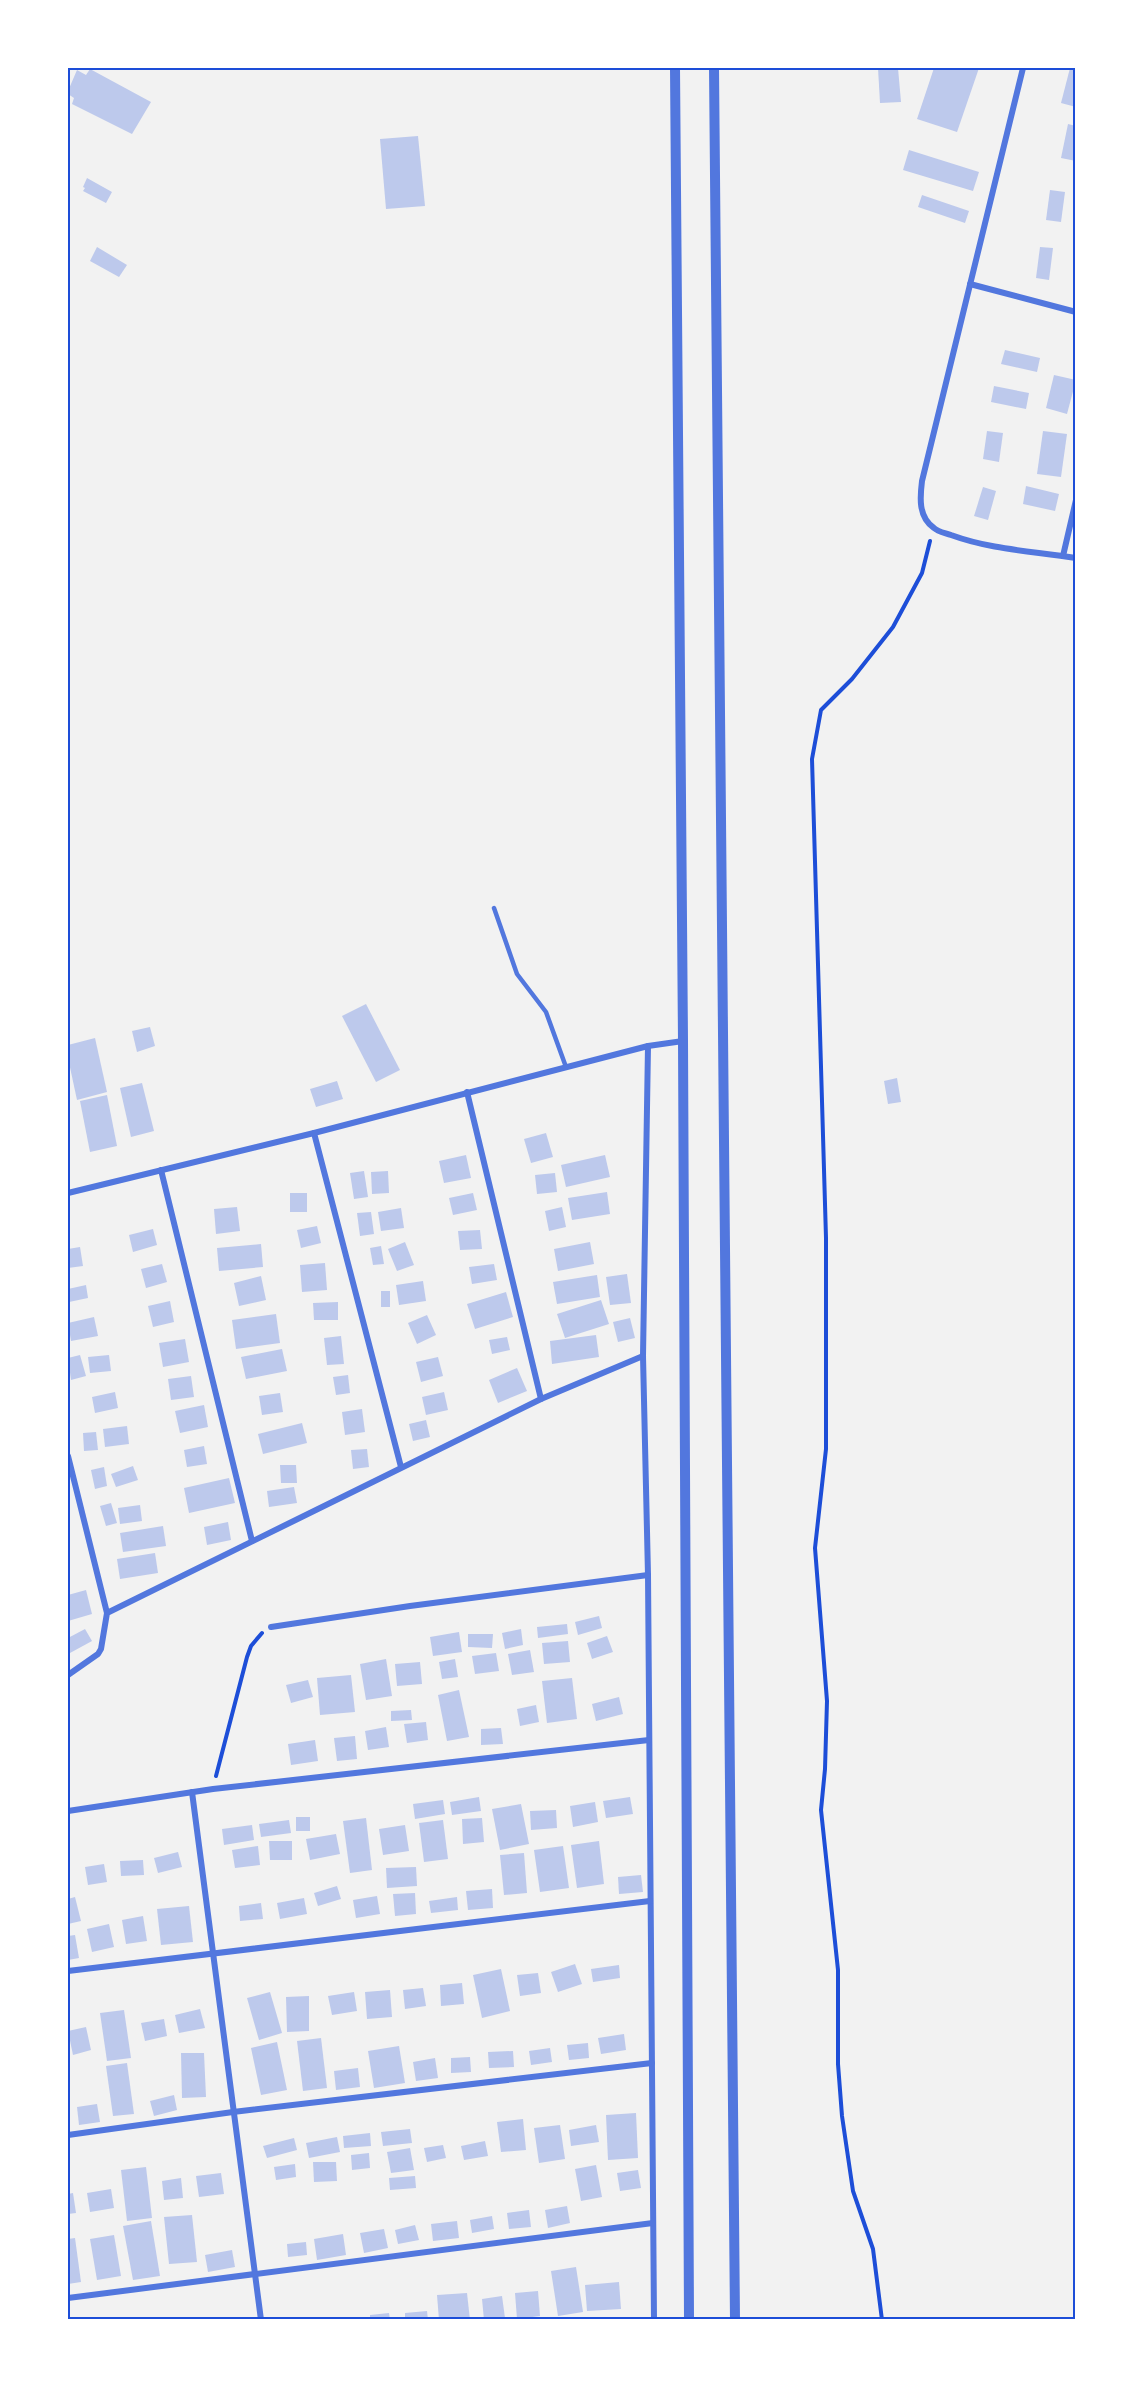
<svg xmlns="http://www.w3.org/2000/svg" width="1143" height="2387" viewBox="0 0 1143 2387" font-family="Manrope,sans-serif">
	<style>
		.building { fill: #bdc9ec }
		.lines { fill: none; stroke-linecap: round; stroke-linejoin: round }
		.path { stroke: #1d4ed8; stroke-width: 4 }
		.service { stroke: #5277de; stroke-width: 4.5 }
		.minor { stroke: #5277de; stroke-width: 6 }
		.tertiary { stroke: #5277de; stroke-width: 10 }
		.neatline { fill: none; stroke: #1d4ed8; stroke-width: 2 }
	</style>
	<rect width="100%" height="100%" fill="#f2f2f2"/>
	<g class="building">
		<polygon points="878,68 898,68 901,102 880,103"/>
		<polygon points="934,68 979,68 957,132 917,119"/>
		<polygon points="1070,68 1076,68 1076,107 1061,103"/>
		<polygon points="90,69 151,102 132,134 72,104 74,98 68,94 68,91 77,70 86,75"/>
		<polygon points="1068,124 1076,126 1076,161 1061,158"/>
		<polygon points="418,136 425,206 386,209 380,139"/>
		<polygon points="909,150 979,172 973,191 903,170"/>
		<polygon points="87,178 112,192 106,203 83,191 85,188 83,187"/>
		<polygon points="1050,190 1065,192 1061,222 1046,220"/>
		<polygon points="922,195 969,211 965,223 918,207"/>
		<polygon points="97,247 127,265 119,277 90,261"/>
		<polygon points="1040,247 1053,248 1049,280 1036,278"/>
		<polygon points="1005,350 1040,358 1037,372 1001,364"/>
		<polygon points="1054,375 1076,380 1067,414 1046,408"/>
		<polygon points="994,386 1029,393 1026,409 991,402"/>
		<polygon points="987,431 1003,433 999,462 983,459"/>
		<polygon points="1043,431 1067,434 1061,477 1037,474"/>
		<polygon points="1026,486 1059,494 1055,511 1023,504"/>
		<polygon points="983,487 996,491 988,520 974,516"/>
		<polygon points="366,1004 400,1070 376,1082 342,1016"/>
		<polygon points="150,1027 155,1046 137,1052 132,1031"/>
		<polygon points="95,1038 107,1092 77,1100 68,1058 68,1045"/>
		<polygon points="897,1078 901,1102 888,1104 884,1081"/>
		<polygon points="337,1081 343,1099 316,1107 310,1089"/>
		<polygon points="142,1083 154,1131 131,1137 120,1088"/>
		<polygon points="107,1095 117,1146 90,1152 80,1101"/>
		<polygon points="546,1133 553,1157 531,1163 524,1139"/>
		<polygon points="466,1155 471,1178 444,1183 439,1161"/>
		<polygon points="605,1155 610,1177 566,1187 561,1165"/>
		<polygon points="364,1171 368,1197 354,1199 350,1173"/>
		<polygon points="388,1171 389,1193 372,1194 371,1172"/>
		<polygon points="555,1173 557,1192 537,1194 535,1175"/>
		<polygon points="607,1192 610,1214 572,1220 568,1198"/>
		<rect x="290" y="1193" width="17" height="19"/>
		<polygon points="473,1193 477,1210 453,1215 449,1198"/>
		<polygon points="237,1207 240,1231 216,1234 214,1209"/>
		<polygon points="562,1207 566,1227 549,1231 545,1211"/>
		<polygon points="401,1208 404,1228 381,1231 378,1212"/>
		<polygon points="371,1212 374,1234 360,1236 357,1213"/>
		<polygon points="317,1226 321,1243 301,1248 297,1230"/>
		<polygon points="153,1229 157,1245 133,1252 129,1235"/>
		<polygon points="480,1230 482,1249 460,1250 458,1231"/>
		<polygon points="405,1242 414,1265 397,1271 388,1249"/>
		<polygon points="590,1242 594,1264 558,1271 554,1249"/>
		<polygon points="261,1244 263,1267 219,1271 217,1248"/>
		<polygon points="381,1246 384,1264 373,1265 370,1248"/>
		<polygon points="80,1247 83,1266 68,1268 68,1249"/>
		<polygon points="325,1263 327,1290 302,1292 300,1265"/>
		<polygon points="162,1264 167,1282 146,1288 141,1269"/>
		<polygon points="494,1264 497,1280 472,1284 469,1267"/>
		<polygon points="627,1274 631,1303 610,1305 606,1277"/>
		<polygon points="597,1275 600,1297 557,1304 553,1282"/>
		<polygon points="261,1276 266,1300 239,1306 234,1283"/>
		<polygon points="423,1281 426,1301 399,1305 396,1285"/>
		<polygon points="86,1285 88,1298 69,1302 68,1289"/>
		<rect x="381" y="1291" width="9" height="16"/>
		<polygon points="506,1292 513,1317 475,1329 467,1304"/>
		<polygon points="601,1300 609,1324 565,1338 557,1314"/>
		<polygon points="170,1301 174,1322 153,1327 148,1306"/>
		<polygon points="338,1302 338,1320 314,1320 313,1303"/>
		<polygon points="276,1314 280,1343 236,1349 232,1320"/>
		<polygon points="427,1315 436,1335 417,1344 408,1323"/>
		<polygon points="94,1317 98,1336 71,1341 68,1323"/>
		<polygon points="630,1318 635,1338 618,1342 613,1322"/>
		<polygon points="596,1335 599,1357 552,1364 550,1341"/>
		<polygon points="341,1336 344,1364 327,1365 324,1338"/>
		<polygon points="507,1337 510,1350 492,1354 489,1340"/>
		<polygon points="185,1339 189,1362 163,1367 159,1343"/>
		<polygon points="282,1349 287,1371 246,1379 241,1357"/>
		<polygon points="80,1355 86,1376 71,1380 68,1358"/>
		<polygon points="109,1355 111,1371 90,1373 88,1357"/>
		<polygon points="438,1357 443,1376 421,1382 416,1362"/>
		<polygon points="517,1368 527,1391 498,1403 489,1380"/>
		<polygon points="348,1375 350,1393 336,1395 333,1377"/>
		<polygon points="191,1376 194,1397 171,1400 168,1379"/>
		<polygon points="115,1392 118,1408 95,1413 92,1397"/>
		<polygon points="444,1392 448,1410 426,1415 422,1397"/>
		<polygon points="280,1393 283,1412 262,1415 259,1396"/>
		<polygon points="204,1405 208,1427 180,1433 175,1411"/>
		<polygon points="362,1409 365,1432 345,1435 342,1412"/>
		<polygon points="426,1420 430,1437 413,1441 409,1424"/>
		<polygon points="302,1423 307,1443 263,1454 258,1434"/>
		<polygon points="127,1426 129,1444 105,1447 103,1429"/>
		<polygon points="96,1432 98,1450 84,1451 83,1433"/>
		<polygon points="204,1446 207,1464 187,1467 184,1450"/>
		<polygon points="367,1449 369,1467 353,1469 351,1450"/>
		<polygon points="280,1465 296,1465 297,1483 281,1483"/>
		<polygon points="133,1466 138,1480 116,1487 111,1474"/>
		<polygon points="104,1467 107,1486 95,1489 91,1470"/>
		<polygon points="229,1478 235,1503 189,1513 184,1488"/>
		<polygon points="294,1487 297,1503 269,1507 267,1491"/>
		<polygon points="111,1503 117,1523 106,1526 100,1506"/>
		<polygon points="140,1505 142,1521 120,1524 118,1508"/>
		<polygon points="228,1522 231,1540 207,1545 204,1527"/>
		<polygon points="163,1526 166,1546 123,1552 120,1533"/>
		<polygon points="155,1553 158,1573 120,1579 117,1559"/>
		<polygon points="86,1590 92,1614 68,1621 68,1595"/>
		<polygon points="599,1616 602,1628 578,1635 575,1622"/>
		<polygon points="567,1624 568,1634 538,1638 537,1627"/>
		<polygon points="85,1629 92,1641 70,1653 68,1648 68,1638"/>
		<polygon points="521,1629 523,1645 505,1649 502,1633"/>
		<polygon points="459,1632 462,1652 433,1656 430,1637"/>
		<polygon points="468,1634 493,1634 492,1648 468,1647"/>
		<polygon points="607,1636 613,1652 592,1659 587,1643"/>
		<polygon points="568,1641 570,1662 544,1664 542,1643"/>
		<polygon points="530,1650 534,1672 512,1675 508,1654"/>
		<polygon points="496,1653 499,1671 475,1674 472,1656"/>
		<polygon points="386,1659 392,1696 366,1700 360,1664"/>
		<polygon points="455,1659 458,1677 442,1679 439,1662"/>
		<polygon points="420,1662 422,1684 397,1686 395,1664"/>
		<polygon points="351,1675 355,1712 320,1715 317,1678"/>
		<polygon points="572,1678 577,1719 547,1723 542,1681"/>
		<polygon points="308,1680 313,1697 291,1703 286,1685"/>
		<polygon points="459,1690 469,1737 447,1741 438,1695"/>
		<polygon points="619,1697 623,1714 596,1721 592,1704"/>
		<polygon points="536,1705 539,1722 520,1726 517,1709"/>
		<polygon points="411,1710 412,1720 391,1721 391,1711"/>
		<polygon points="426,1722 428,1740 407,1743 404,1724"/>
		<polygon points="386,1727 389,1747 368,1750 365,1731"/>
		<polygon points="501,1728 503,1744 481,1745 481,1729"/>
		<polygon points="355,1736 357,1759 337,1761 334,1738"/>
		<polygon points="315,1740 318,1761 291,1765 288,1744"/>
		<polygon points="479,1797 481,1811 452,1815 450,1802"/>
		<polygon points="630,1797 633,1814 606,1818 603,1801"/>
		<polygon points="443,1800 445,1814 415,1819 413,1804"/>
		<polygon points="595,1802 598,1822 573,1827 570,1806"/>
		<polygon points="521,1804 529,1844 500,1850 492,1809"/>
		<polygon points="556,1810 557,1828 531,1830 530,1811"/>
		<rect x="296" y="1817" width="14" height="14"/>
		<polygon points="366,1818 372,1870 350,1873 343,1821"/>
		<polygon points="482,1818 484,1842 463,1844 462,1819"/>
		<polygon points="289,1820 291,1833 261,1837 259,1824"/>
		<polygon points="443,1820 448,1859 424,1862 419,1823"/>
		<polygon points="252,1825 254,1840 224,1845 222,1829"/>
		<polygon points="405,1825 409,1851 383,1855 379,1829"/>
		<polygon points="336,1834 340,1854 310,1860 306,1839"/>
		<polygon points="269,1841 292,1841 292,1860 270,1860"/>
		<polygon points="599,1841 604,1884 577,1888 571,1845"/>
		<polygon points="258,1846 260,1865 235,1868 232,1850"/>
		<polygon points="563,1846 569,1888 540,1892 534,1850"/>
		<polygon points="178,1852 182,1867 158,1873 154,1858"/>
		<polygon points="524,1853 527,1893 504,1895 500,1855"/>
		<polygon points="143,1860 144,1875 121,1876 120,1861"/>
		<polygon points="104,1864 107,1882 88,1885 85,1867"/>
		<polygon points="416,1867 417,1886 387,1888 386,1868"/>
		<polygon points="641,1875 643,1892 619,1894 618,1877"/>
		<polygon points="337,1886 341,1899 318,1906 314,1893"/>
		<polygon points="492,1889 493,1908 468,1910 466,1891"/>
		<polygon points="415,1893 416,1914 395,1916 393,1894"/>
		<polygon points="377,1896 380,1914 356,1918 353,1900"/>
		<polygon points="75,1897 81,1921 68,1924 68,1899"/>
		<polygon points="457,1897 458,1910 431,1913 429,1901"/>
		<polygon points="304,1898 307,1914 280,1919 277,1903"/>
		<polygon points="261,1903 263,1919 240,1921 239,1906"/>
		<polygon points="189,1906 193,1942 161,1945 157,1909"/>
		<polygon points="143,1916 147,1941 126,1944 122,1920"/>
		<polygon points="109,1924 114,1947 92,1952 87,1929"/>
		<polygon points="75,1935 79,1958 68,1960 68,1936"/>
		<polygon points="575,1964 582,1984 558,1992 551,1972"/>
		<polygon points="619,1965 620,1978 593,1982 591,1969"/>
		<polygon points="501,1969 510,2011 482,2018 473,1975"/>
		<polygon points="538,1973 541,1993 520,1996 517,1975"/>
		<polygon points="462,1983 464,2004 441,2006 440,1985"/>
		<polygon points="423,1988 426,2006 405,2009 403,1990"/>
		<polygon points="390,1990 392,2017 367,2019 365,1992"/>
		<polygon points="270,1992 282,2033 259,2040 247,1998"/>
		<polygon points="354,1992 357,2011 332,2015 328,1996"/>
		<polygon points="309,1996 309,2031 287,2032 286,1997"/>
		<polygon points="200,2009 205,2028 179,2033 175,2015"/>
		<polygon points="124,2010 131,2058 107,2061 100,2013"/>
		<polygon points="164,2019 167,2036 145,2041 141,2023"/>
		<polygon points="86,2027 91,2050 73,2055 68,2031"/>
		<polygon points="624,2034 626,2050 601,2054 598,2038"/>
		<polygon points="321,2038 327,2088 303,2091 297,2041"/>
		<polygon points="277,2042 287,2090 261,2095 251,2048"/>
		<polygon points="588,2043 589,2058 569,2060 567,2045"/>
		<polygon points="399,2046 405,2083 374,2088 368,2051"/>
		<polygon points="550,2048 552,2062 531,2065 529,2051"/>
		<polygon points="513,2051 514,2067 489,2068 488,2052"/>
		<polygon points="181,2053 204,2053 206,2097 182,2098"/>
		<polygon points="470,2057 471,2072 451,2073 451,2058"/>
		<polygon points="435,2058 438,2078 416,2081 413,2062"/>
		<polygon points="127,2063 134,2114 113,2116 106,2066"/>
		<polygon points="358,2068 360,2087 336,2090 334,2071"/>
		<polygon points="174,2095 177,2110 154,2116 150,2101"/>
		<polygon points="97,2104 100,2122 79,2125 77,2107"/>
		<polygon points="636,2113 638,2158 608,2160 606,2115"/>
		<polygon points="523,2119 526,2150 501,2152 497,2122"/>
		<polygon points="560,2125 565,2159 539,2163 534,2128"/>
		<polygon points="596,2125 599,2142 571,2146 569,2130"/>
		<polygon points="410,2129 412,2143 383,2146 381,2132"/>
		<polygon points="370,2133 371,2146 344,2148 343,2136"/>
		<polygon points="337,2137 340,2152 309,2158 306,2143"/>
		<polygon points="294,2138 297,2150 267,2158 263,2146"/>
		<polygon points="485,2141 488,2156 464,2160 461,2146"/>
		<polygon points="443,2145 446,2158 427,2162 424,2148"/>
		<polygon points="410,2148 414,2170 391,2173 387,2152"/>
		<polygon points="369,2153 370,2168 352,2170 351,2155"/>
		<polygon points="313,2162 336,2162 337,2181 314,2182"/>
		<polygon points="295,2164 296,2177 276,2180 274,2167"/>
		<polygon points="596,2165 602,2197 581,2201 575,2169"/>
		<polygon points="146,2167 152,2218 127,2221 121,2170"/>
		<polygon points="638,2170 641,2188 620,2191 617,2173"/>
		<polygon points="221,2173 224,2194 199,2197 196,2176"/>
		<polygon points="415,2176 416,2188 390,2190 389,2178"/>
		<polygon points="181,2178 183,2198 164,2200 162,2181"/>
		<polygon points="111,2189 114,2208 90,2212 87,2193"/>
		<polygon points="73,2193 76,2213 68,2214 68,2194"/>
		<polygon points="567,2206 570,2223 548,2228 545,2210"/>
		<polygon points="529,2210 531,2227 509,2229 507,2213"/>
		<polygon points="192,2215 197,2262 169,2264 164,2217"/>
		<polygon points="492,2216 494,2229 472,2233 470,2220"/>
		<polygon points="151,2221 160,2276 133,2280 123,2226"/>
		<polygon points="457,2221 459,2238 433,2241 431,2224"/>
		<polygon points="415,2225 419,2240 398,2244 395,2230"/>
		<polygon points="384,2229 388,2248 364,2253 360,2233"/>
		<polygon points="343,2234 346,2255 317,2260 314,2239"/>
		<polygon points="114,2235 121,2276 97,2280 90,2239"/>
		<polygon points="75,2238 81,2282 68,2284 68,2239"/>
		<polygon points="306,2242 307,2255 288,2257 287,2244"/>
		<polygon points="232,2250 235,2267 208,2272 205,2255"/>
		<polygon points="576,2267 583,2312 558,2316 551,2271"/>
		<polygon points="619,2282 621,2309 587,2311 585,2285"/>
		<polygon points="538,2291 540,2316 517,2319 515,2293"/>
		<polygon points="467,2293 470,2320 439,2320 437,2295"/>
		<polygon points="502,2296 505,2318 484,2320 482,2299"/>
		<polygon points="427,2311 428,2320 405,2320 405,2313"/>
		<polygon points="389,2313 390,2320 370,2320 370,2315"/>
	</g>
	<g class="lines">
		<g class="path">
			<polyline points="216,1776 247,1657 251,1646 262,1633"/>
			<polyline points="882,2320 873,2249 853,2191 842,2116 838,2064 838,1970 821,1810 825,1769 827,1701 815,1548 826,1449 826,1238 812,759 821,710 852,679 893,627 922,573 930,541"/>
		</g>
		<polyline class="service" points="494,908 517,974 546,1012 566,1067"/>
		<g class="minor">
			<path d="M1023,68L922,481C920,497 918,517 934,528C938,532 946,533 951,535C992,550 1033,551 1076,558"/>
			<polyline points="970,284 1076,312"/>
			<polyline points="1063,556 1076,500"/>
			<polyline points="648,1046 643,1356 648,1575 654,2320"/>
			<polyline points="467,1092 541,1399"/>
			<polyline points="314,1133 401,1467"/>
			<polyline points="161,1170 252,1541"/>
			<polyline points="68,1193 314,1133 648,1046 683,1041"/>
			<polyline points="68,1456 107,1613"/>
			<polyline points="271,1627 410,1606 648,1575"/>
			<polyline points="68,1675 98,1654 101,1649 107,1613 541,1399 643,1356"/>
			<polyline points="192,1792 261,2320"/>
			<polyline points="68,1811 213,1789 649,1740"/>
			<polyline points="68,1971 650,1901"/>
			<polyline points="68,2135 233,2112 652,2063"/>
			<polyline points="68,2298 653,2223"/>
		</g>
		<g class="tertiary">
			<polyline points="675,68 683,1041 689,2320"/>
			<polyline points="714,68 735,2320"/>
		</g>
	</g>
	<rect width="1143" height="2387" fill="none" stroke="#ffffff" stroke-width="138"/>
	<rect x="69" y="69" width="1005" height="2249" class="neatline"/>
</svg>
